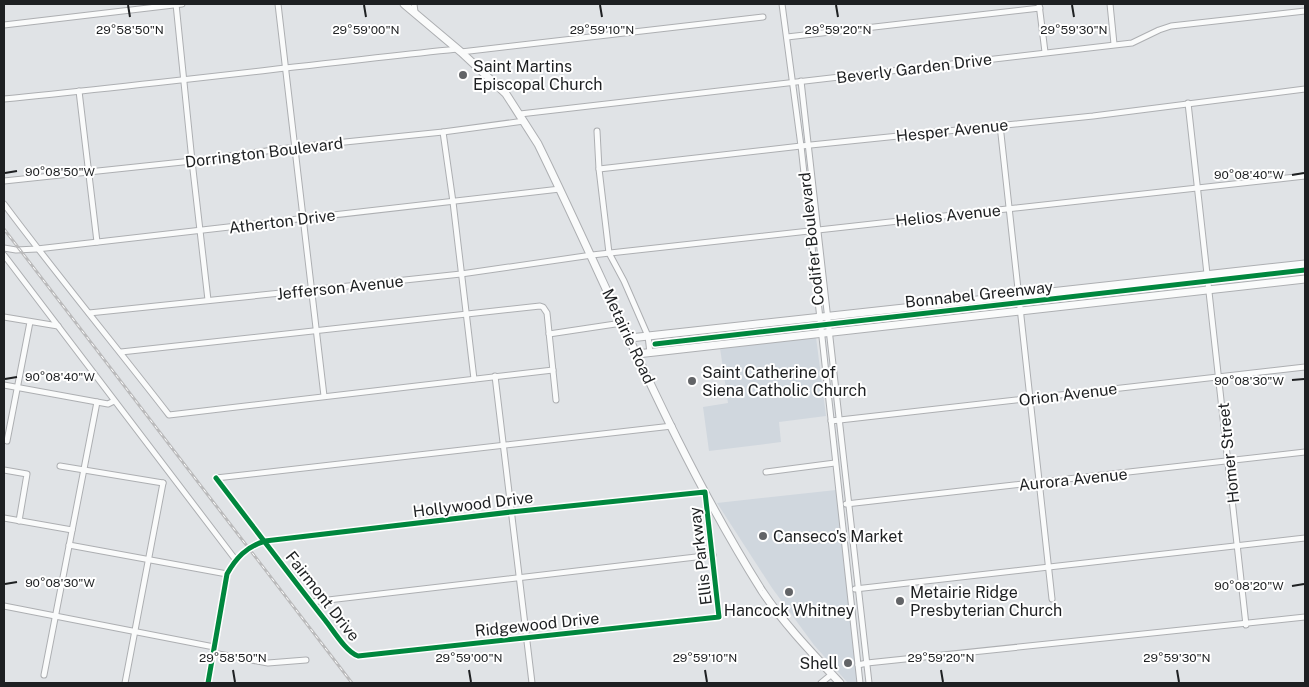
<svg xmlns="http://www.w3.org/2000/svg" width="1309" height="687" viewBox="0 0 1309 687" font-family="'Public Sans',sans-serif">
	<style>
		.built { fill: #d0d7de }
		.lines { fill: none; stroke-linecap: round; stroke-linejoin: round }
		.minor-casing { stroke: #adafb2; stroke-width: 7 }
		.secondary-casing { stroke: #adafb2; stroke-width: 9 }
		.minor { stroke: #fafbfb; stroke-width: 5 }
		.secondary { stroke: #fafbfb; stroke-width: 7 }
		.rail-casing { stroke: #bababb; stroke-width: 3 }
		.rail { stroke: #fff; stroke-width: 1; stroke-dasharray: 4; stroke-linecap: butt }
		.cycleway-casing { stroke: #fff; stroke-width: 8 }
		.cycleway { stroke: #00873e; stroke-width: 5 }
		.ticks { fill: none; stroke: #1e2022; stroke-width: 2 }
		.poi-dot { fill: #626467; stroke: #fff; stroke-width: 2 }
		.labels { text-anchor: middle; stroke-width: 4; stroke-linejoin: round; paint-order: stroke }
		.poi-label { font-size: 16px; fill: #1e2022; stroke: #fff; text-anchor: start }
		.street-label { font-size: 16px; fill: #1e2022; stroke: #fff }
		.ticks-label { font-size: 12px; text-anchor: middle; fill: #1e2022; stroke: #fff; stroke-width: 4; stroke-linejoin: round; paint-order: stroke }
	</style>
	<rect width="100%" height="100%" fill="#e0e3e6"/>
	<g class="built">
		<polygon points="816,337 826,416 779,422 781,442 709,451 703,407 728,403 720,348"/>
		<polygon points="836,490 858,682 857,683 848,683 814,645 772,588 717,503"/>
	</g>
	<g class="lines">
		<g class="minor-casing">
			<g id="minor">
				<polyline points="176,4 192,161 208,300"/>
				<polyline points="278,4 324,396"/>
				<polyline points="414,4 415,12"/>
				<polyline points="782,4 801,146 860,683"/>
				<polyline points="1039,4 1045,52"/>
				<polyline points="1110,4 1114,44"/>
				<polyline points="4,25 182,4"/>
				<polyline points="787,37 1040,8"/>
				<polyline points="461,52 763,17"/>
				<polyline points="801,81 869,683"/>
				<polyline points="79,91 97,242"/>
				<path d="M4,99C155,84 306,65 457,49"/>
				<polyline points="1188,103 1246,625"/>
				<polyline points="520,114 1132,43 1159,30 1171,26 1305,11"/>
				<polyline points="1000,125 1052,599"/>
				<polyline points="597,131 599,169 609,253 624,281 648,336 650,353"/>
				<polyline points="443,132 453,202 474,379"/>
				<polyline points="599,169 801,146 1093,116 1305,89"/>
				<polyline points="4,181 192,161 296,147 443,132 524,121"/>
				<path d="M4,204C57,275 114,344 169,415L553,370"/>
				<polyline points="4,248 16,250 37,249 560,189"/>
				<polyline points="4,255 235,559"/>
				<polyline points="89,313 358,285 461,274 592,255 1305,176"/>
				<polyline points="4,317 58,326"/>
				<polyline points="549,334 622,323"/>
				<polyline points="121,352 540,306 543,307 547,313 556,400"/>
				<polyline points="495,376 532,683"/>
				<polyline points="4,385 108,404 114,401"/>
				<polyline points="831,421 1305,367"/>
				<polyline points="7,441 30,322"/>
				<polyline points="60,466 163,483"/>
				<polyline points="4,470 27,474 19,521"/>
				<polyline points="766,472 835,463"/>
				<polyline points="216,478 672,426"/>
				<polyline points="846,504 1305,452"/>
				<polyline points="4,518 72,530"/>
				<polyline points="69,545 227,574"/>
				<polyline points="855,589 1305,538"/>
				<polyline points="311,602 713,555"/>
				<polyline points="4,606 214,647"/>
				<polyline points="213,653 268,663 306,660"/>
				<polyline points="858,665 867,663 1305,617"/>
				<polyline points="44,675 97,402"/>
				<polyline points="125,683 163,483"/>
				<path d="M208,683L227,574C236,558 246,547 265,541L511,512L705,492L719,617L358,656C346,652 333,630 325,620C288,573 252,525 216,478"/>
				<polyline points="821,683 832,674"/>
			</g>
		</g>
		<g class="secondary-casing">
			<g id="secondary">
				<path d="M404,4L461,52L506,94L538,144C611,293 673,450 762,591C784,624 813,654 840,683"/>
				<polyline points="630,338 1305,264"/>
				<polyline points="637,354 1305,279"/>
			</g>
		</g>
		<use href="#minor" class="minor"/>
		<use href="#secondary" class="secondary"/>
		<g class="rail-casing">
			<polyline id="rail" points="4,229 352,683"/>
		</g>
		<use href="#rail" class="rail"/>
		<g class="cycleway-casing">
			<g id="cycleway">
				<polyline points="655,344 1305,270"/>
				<path d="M208,683L227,574C236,558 246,547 265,541L511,512L705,492L719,617L358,656C346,652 333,630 325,620C288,573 252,525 216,478"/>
			</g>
		</g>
		<use href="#cycleway" class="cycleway"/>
	</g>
	<path class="ticks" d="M128,5L130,17M364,5L366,17M600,5L602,17M836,5L838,17M1072,5L1074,17M5,173L17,171M1292,175L1304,173M5,379L17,377M1292,380L1304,379M5,584L17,582M1292,586L1304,584M233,670L235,682M469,670L471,682M705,670L707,682M941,670L943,682M1177,670L1179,682"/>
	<g class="poi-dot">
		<circle cx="463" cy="75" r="5"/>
		<circle cx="692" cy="381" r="5"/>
		<circle cx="763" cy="536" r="5"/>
		<circle cx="789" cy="592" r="5"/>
		<circle cx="900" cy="601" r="5"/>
		<circle cx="848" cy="663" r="5"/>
	</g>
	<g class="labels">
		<g class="poi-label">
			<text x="473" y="72">Saint Martins<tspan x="473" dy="18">Episcopal Church</tspan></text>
			<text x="702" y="378">Saint Catherine of<tspan x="702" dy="18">Siena Catholic Church</tspan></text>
			<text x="773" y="542">Canseco's Market</text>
			<text x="910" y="598">Metairie Ridge<tspan x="910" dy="18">Presbyterian Church</tspan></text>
			<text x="789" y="616" text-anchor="middle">Hancock Whitney</text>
			<text x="838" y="669" text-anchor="end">Shell</text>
		</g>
		<g class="street-label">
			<text transform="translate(914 68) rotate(-7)" y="6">Beverly Garden Drive</text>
			<text transform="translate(952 130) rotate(-6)" y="6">Hesper Avenue</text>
			<text transform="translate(264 152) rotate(-7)" y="6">Dorrington Boulevard</text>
			<text transform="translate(948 215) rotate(-6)" y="6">Helios Avenue</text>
			<text transform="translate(282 221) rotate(-7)" y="6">Atherton Drive</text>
			<text transform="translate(811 239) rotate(-96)" y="6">Codifer Boulevard</text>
			<text transform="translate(340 287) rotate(-6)" y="6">Jefferson Avenue</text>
			<text transform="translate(979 294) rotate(-6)" y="6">Bonnabel Greenway</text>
			<text transform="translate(629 336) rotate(65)" y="6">Metairie Road</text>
			<text transform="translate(1068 394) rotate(-7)" y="6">Orion Avenue</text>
			<text transform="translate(1228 453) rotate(-96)" y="6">Homer Street</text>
			<text transform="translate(1073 479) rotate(-6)" y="6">Aurora Avenue</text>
			<text transform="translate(473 504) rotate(-7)" y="6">Hollywood Drive</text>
			<text transform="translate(700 556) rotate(-97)" y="6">Ellis Parkway</text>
			<text transform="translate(323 596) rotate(52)" y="6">Fairmont Drive</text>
			<text transform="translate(537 624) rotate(-6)" y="6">Ridgewood Drive</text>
		</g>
	</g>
	<g class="ticks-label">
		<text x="130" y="34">29°58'50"N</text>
		<text x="366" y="34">29°59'00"N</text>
		<text x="602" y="34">29°59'10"N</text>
		<text x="838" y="34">29°59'20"N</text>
		<text x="1074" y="34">29°59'30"N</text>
		<text x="60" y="176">90°08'50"W</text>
		<text x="1249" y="179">90°08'40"W</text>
		<text x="60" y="381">90°08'40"W</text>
		<text x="1249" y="385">90°08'30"W</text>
		<text x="60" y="587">90°08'30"W</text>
		<text x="1249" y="590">90°08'20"W</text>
		<text x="233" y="662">29°58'50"N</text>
		<text x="469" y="662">29°59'00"N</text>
		<text x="705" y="662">29°59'10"N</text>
		<text x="941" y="662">29°59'20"N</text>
		<text x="1177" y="662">29°59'30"N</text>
	</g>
	<rect width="1309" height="687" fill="none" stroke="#1e2022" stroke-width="10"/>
</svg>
